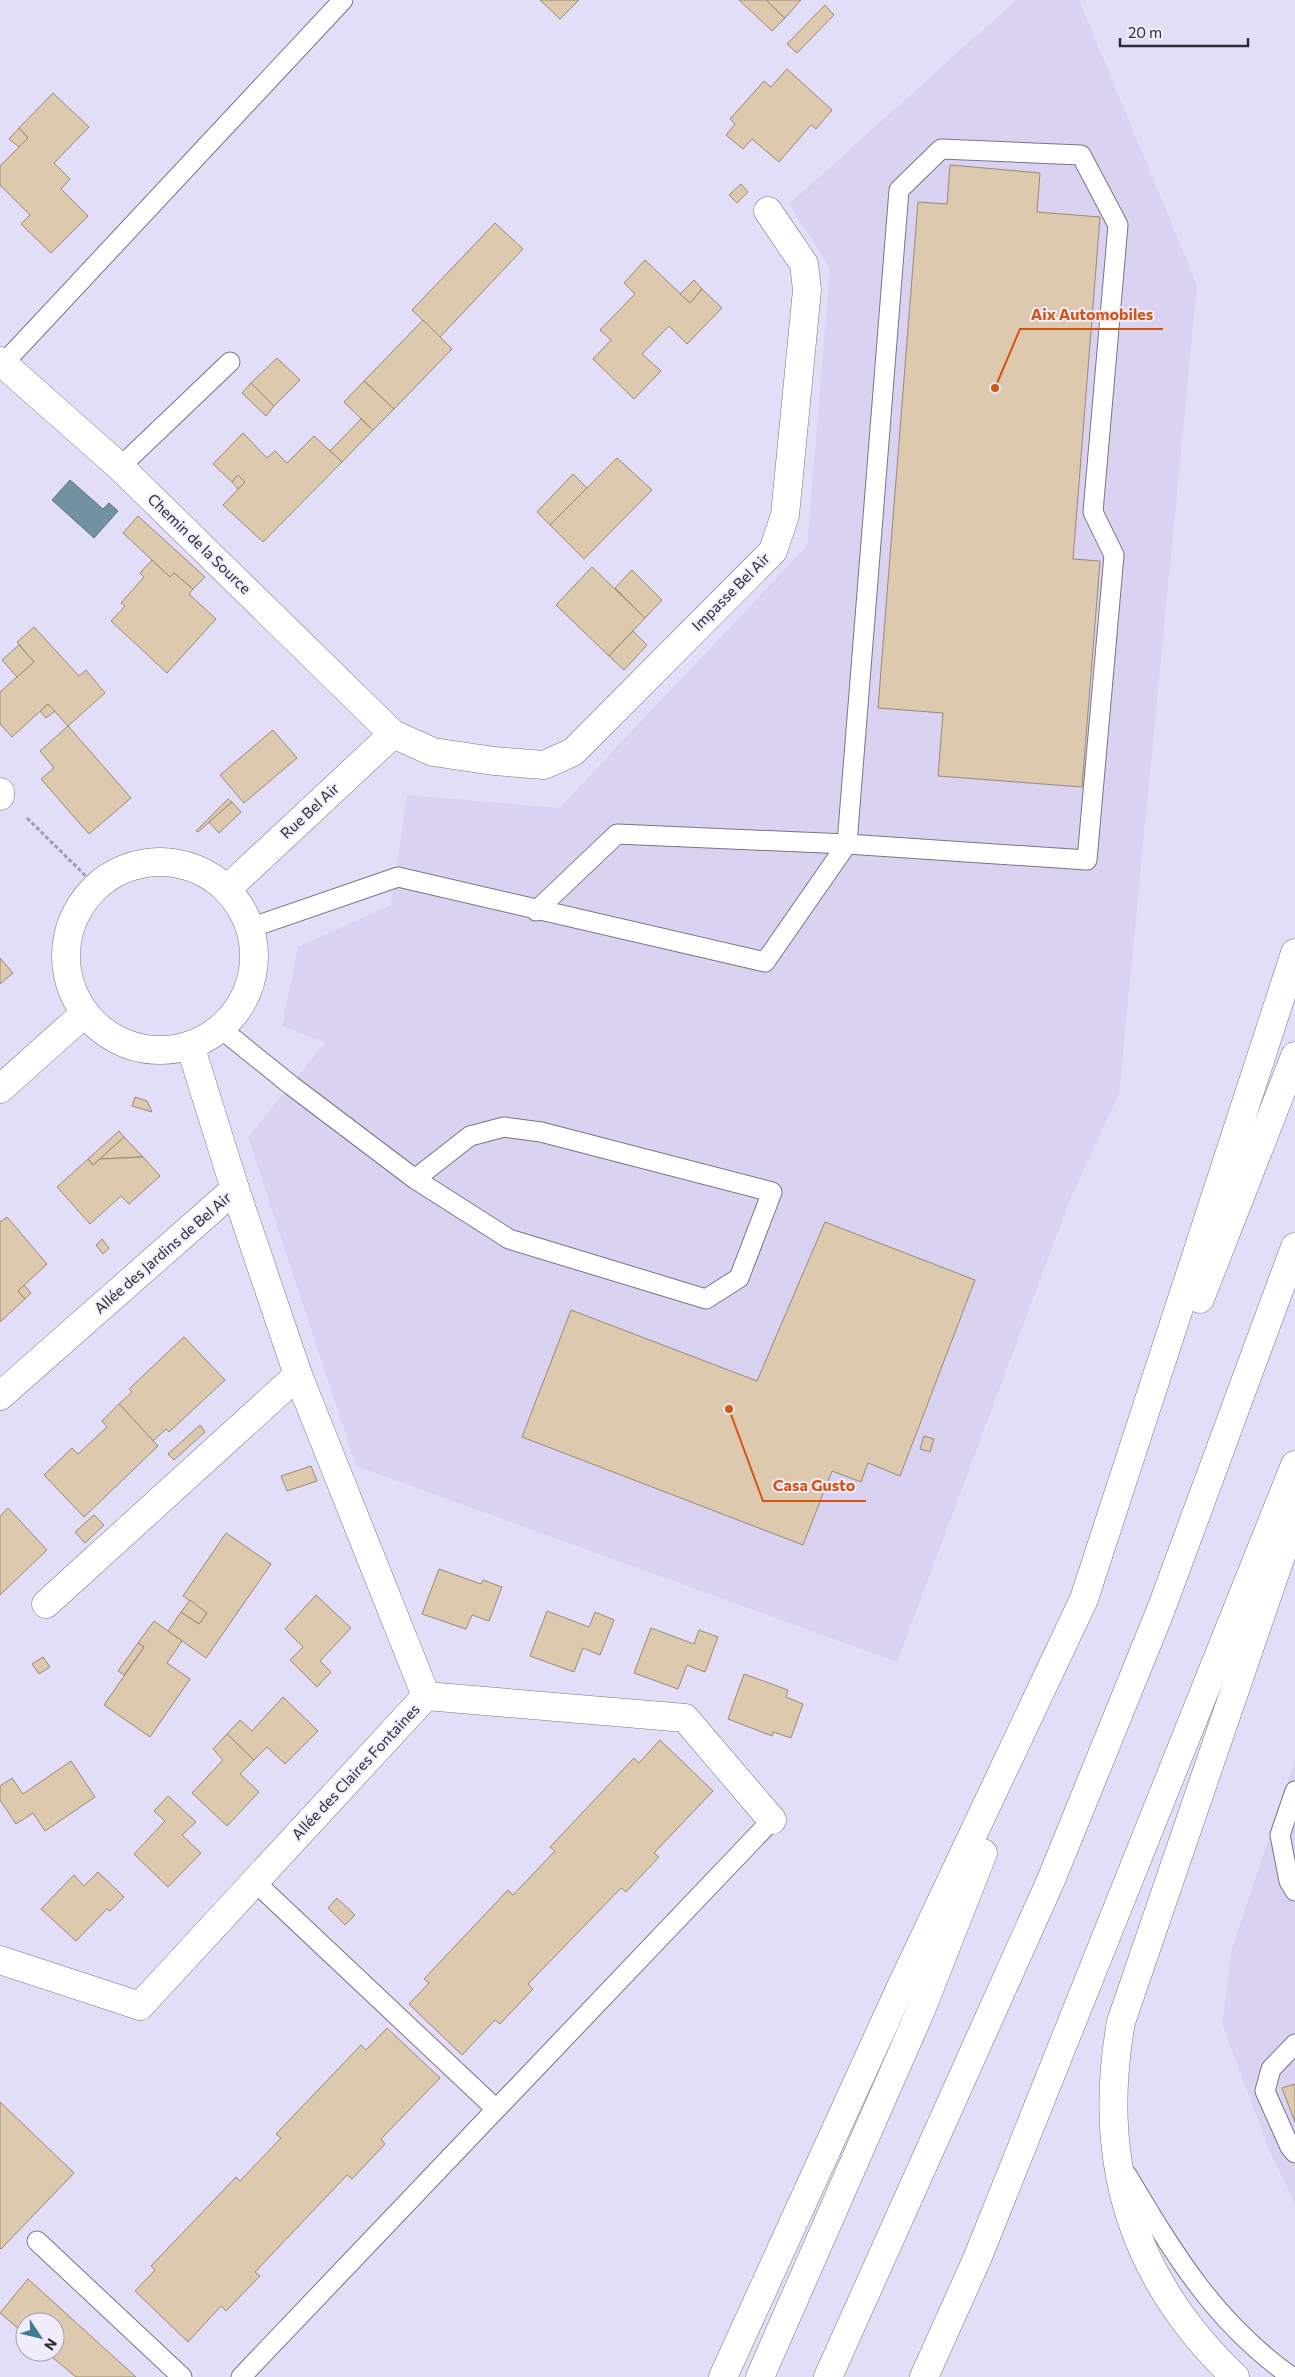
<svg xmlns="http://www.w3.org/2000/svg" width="1295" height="2377" viewBox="0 0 1295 2377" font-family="Commissioner,sans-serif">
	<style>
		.built { fill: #d9d2f1 }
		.water { fill: #7291a1; stroke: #5e7381 }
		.building { fill: #dcc9ae; stroke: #998a76 }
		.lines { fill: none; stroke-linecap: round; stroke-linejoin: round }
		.service-casing { stroke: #79748a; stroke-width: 21 }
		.minor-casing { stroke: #79748a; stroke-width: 29 }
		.trunk-casing { stroke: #79748a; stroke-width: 29 }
		.path { stroke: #a19db1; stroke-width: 3; stroke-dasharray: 4 2.5; stroke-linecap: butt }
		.service { stroke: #fff; stroke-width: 19 }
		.minor { stroke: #fff; stroke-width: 28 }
		.trunk { stroke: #fff; stroke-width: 28 }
		.labels { text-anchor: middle; stroke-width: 4; stroke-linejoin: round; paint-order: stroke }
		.street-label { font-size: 15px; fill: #2e2c35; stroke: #f0ecfc }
		.leader { fill: none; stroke: #d55410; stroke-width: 2 }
		.callout-dot { fill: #d55410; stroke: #f0ecfc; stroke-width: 2 }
		.callout-label { font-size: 16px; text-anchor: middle; font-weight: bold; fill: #d55410; stroke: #f0ecfc; stroke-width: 4; stroke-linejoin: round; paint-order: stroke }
	</style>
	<rect width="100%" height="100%" fill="#e3def7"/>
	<g class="built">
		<polygon points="1016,0 1079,0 1197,285 1119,1095 1073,1192 897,1662 356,1466 248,1137 325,1043 282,1026 298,947 391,905 407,795 559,808 807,546 830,268 789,204"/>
		<polygon points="1295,1760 1295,2205 1269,2149 1222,2024 1232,1949"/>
	</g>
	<polygon class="water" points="70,480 103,509 109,503 118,511 94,538 52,500"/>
	<g class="building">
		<polygon points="540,0 579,0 560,19"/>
		<polygon points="739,0 766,0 785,18 772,31"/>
		<polygon points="766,0 801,0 785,18"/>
		<polygon points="825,5 834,15 797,53 787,44"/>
		<polygon points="787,69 832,110 816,129 811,125 779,162 752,139 743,149 726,135 735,124 730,119 764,81 771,87"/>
		<polygon points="53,93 89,127 54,163 70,179 61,189 88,216 51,253 21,224 30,215 0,185 0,166 28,138 19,128"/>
		<polygon points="19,128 28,138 19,147 9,139"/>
		<polygon points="950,165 1040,173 1037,212 1100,217 1073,559 1100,561 1082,787 938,776 943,713 878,708 918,202 947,204"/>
		<polygon points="741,184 748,192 737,203 729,195"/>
		<polygon points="495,223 523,249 440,337 412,310"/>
		<polygon points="645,260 690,303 702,289 722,308 687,344 669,326 642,354 661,371 634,399 593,359 611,340 600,330 635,294 624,283"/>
		<polygon points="694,280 702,289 690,303 680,294"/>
		<polygon points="423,320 452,349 394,409 364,381"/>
		<polygon points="277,358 300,380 274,406 251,383"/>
		<polygon points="364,381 394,409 373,430 344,402"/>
		<polygon points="251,383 274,406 266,416 242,393"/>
		<polygon points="361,419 373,430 342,462 330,451"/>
		<polygon points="243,433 267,458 275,451 287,463 314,436 342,462 263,542 223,505 245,482 238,475 232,482 213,464"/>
		<polygon points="617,458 652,490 584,559 550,525"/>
		<polygon points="573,474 587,488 550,525 537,512"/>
		<polygon points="238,475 245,482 238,489 232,482"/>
		<polygon points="138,516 205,577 193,589 174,573 170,577 123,533"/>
		<polygon points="152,560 170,577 174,573 193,589 189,594 216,619 167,673 111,621 125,606 121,603 144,577 140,573"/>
		<polygon points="592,567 645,618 609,656 556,605"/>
		<polygon points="632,570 662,600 645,618 615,588"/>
		<polygon points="34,627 79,676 86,670 105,693 68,726 48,704 12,737 0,724 0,692 34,662 17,642"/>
		<polygon points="633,631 647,645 624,670 609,656"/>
		<polygon points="19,645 34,662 17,677 2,660"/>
		<polygon points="48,704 55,711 46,718 40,711"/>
		<polygon points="68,726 131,798 89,834 41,779 54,768 40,751"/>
		<polygon points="273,730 297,758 244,803 220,775"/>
		<polygon points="228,799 232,802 198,832 196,831"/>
		<polygon points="232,802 241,812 219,833 209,822"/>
		<polygon points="0,958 13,973 0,984"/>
		<polygon points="135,1097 147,1101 152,1112 132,1106"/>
		<polygon points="119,1131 124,1137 93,1165 88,1159"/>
		<polygon points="124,1137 143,1157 100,1159"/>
		<polygon points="143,1157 160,1176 129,1204 121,1196 90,1224 57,1187 88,1159 93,1165 100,1159"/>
		<polygon points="7,1217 47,1264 18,1291 25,1299 0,1322 0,1222"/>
		<polygon points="825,1222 975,1280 900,1476 868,1463 861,1482 832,1471 803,1545 522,1437 571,1310 757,1381"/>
		<polygon points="102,1239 109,1248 103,1254 96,1245"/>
		<polygon points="24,1285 31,1293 25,1299 18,1291"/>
		<polygon points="184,1337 225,1380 169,1432 166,1429 153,1441 119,1404 132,1392 129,1389"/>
		<polygon points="119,1404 158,1446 84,1517 44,1475 72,1448 78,1454 107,1427 102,1421"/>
		<polygon points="200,1425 205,1432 174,1460 168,1454"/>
		<polygon points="924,1436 934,1439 930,1452 920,1449"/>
		<polygon points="311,1466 317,1481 287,1491 281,1476"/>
		<polygon points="8,1508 47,1550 0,1595 0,1516"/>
		<polygon points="94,1515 104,1525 85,1543 75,1532"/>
		<polygon points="226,1533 271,1564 206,1658 168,1631 181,1612 199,1624 207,1613 183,1596"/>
		<polygon points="439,1569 481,1584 483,1580 502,1587 489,1621 472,1615 466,1629 422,1614"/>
		<polygon points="316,1595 351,1628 320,1661 331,1672 317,1687 290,1660 303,1647 285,1629"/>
		<polygon points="190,1600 207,1613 199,1624 181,1612"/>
		<polygon points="547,1611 589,1627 595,1612 614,1620 600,1655 583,1648 574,1672 530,1656"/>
		<polygon points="154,1621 182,1641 167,1663 190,1679 150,1737 104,1705 144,1647 138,1643"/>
		<polygon points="651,1628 694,1644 699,1630 718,1637 705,1672 687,1665 678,1689 634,1673"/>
		<polygon points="138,1643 144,1647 124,1675 118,1671"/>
		<polygon points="43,1657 50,1667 39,1674 32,1664"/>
		<polygon points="744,1674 788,1690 786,1697 803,1704 791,1738 773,1732 772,1736 728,1719"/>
		<polygon points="283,1697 318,1731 285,1764 267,1747 254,1760 227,1734 240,1720 252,1731"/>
		<polygon points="227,1734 254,1760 240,1774 259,1792 227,1826 192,1793 223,1760 213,1749"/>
		<polygon points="660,1740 713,1791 654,1853 659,1857 626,1892 621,1888 528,1984 533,1989 500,2024 495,2020 462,2055 409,2004 429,1983 424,1979 508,1890 513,1895 555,1851 550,1847 634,1758 639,1763"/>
		<polygon points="71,1761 95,1797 45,1831 33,1813 16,1824 0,1800 0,1786 12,1778 23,1794"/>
		<polygon points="168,1796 196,1822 182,1835 201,1853 168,1887 134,1854 165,1821 154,1811"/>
		<polygon points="98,1872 124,1897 110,1911 107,1909 76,1941 41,1909 74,1875 84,1886"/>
		<polygon points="337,1898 355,1915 345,1925 328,1908"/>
		<polygon points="387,2028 440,2078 381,2139 385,2144 352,2179 347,2175 255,2272 260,2276 226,2311 221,2306 188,2342 135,2291 155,2270 151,2266 236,2177 240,2181 281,2138 276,2134 361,2045 366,2050"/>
		<polygon points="1295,2084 1295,2122 1282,2088"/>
		<polygon points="0,2102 74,2173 1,2249 0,2248"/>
		<polygon points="28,2279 136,2377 76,2377 46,2352 55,2352 55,2322 25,2322 25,2334 0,2313"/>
	</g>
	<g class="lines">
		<g class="service-casing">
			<g id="service">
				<polyline points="3,364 343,0"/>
				<polyline points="120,467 230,362"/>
				<polyline points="250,928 398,877 765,962 847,844 899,190 941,149 1081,155 1118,225 1093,512 1114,555 1087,860 847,844 617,834 536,911"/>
				<polyline points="220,1028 292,1086 415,1179 509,1239 706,1299 739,1278 772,1192 541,1132 504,1127 470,1136 415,1179"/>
				<polyline points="1295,1791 1280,1835 1289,1881 1295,1891"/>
				<polyline points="255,1882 496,2109"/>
				<polyline points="1295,2044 1271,2069 1265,2091 1290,2147 1295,2153"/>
				<path d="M1127,2175C1174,2254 1215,2323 1292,2377"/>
				<polyline points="37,2241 182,2377"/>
				<polyline points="241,2377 772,1820"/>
			</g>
		</g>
		<g class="minor-casing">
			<g id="minor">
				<polyline points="0,361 120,467 393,734 433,752 494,761 544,765 573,752 773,551 785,515 807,290 804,264 768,211"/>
				<polyline points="0,792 0,796"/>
				<circle cx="160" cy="956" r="94"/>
				<polyline points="227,889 393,734"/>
				<polyline points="0,1089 85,1013"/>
				<polyline points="235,1189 298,1375 426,1696"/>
				<polyline points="0,1396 235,1189 190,1045"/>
				<polyline points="46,1604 298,1375"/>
				<polyline points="0,1960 140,2006 426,1696 685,1718 772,1820"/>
			</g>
		</g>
		<g class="trunk-casing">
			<g id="trunk">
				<polyline points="1200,1299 1295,1056"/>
				<polyline points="723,2377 899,1991 1084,1599 1295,953"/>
				<polyline points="760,2377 921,2010 983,1853"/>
				<polyline points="828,2377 1051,1880 1160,1612 1295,1247"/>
				<polyline points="924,2377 977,2259 1295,1465"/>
				<path d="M1235,2377C1132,2279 1096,2162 1121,2022L1295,1515"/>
			</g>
		</g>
		<polyline class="path" points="27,818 96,886"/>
		<use href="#service" class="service"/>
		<use href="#minor" class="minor"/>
		<use href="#trunk" class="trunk"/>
	</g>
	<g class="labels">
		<g class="street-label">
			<text transform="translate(199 544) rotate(44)" y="5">Chemin de la Source</text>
			<text transform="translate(731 592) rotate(-45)" y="5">Impasse Bel Air</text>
			<text transform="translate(310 811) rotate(-43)" y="5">Rue Bel Air</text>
			<text transform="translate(163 1253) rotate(-41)" y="5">Allée des Jardins de Bel Air</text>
			<text transform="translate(356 1772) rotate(-47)" y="5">Allée des Claires Fontaines</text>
		</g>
	</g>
	<path class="leader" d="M995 388L1020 329H1163M729 1409L763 1501H866"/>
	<g class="callout-dot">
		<circle cx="995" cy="388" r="5"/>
		<circle cx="729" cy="1409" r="5"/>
	</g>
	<g class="callout-label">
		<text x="1092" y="320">Aix Automobiles</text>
		<text x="814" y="1491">Casa Gusto</text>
	</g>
	<g transform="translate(40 2337) rotate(125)"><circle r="24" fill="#f0ecfc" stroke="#a29fac"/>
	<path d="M0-4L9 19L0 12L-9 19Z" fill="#3e7c92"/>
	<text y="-8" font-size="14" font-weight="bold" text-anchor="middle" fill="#2e2c35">N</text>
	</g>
	<path d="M1120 38v8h128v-8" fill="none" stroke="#2e2c35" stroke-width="2.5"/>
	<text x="1128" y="38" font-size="15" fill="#2e2c35" stroke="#f0ecfc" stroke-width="4" paint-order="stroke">20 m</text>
</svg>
